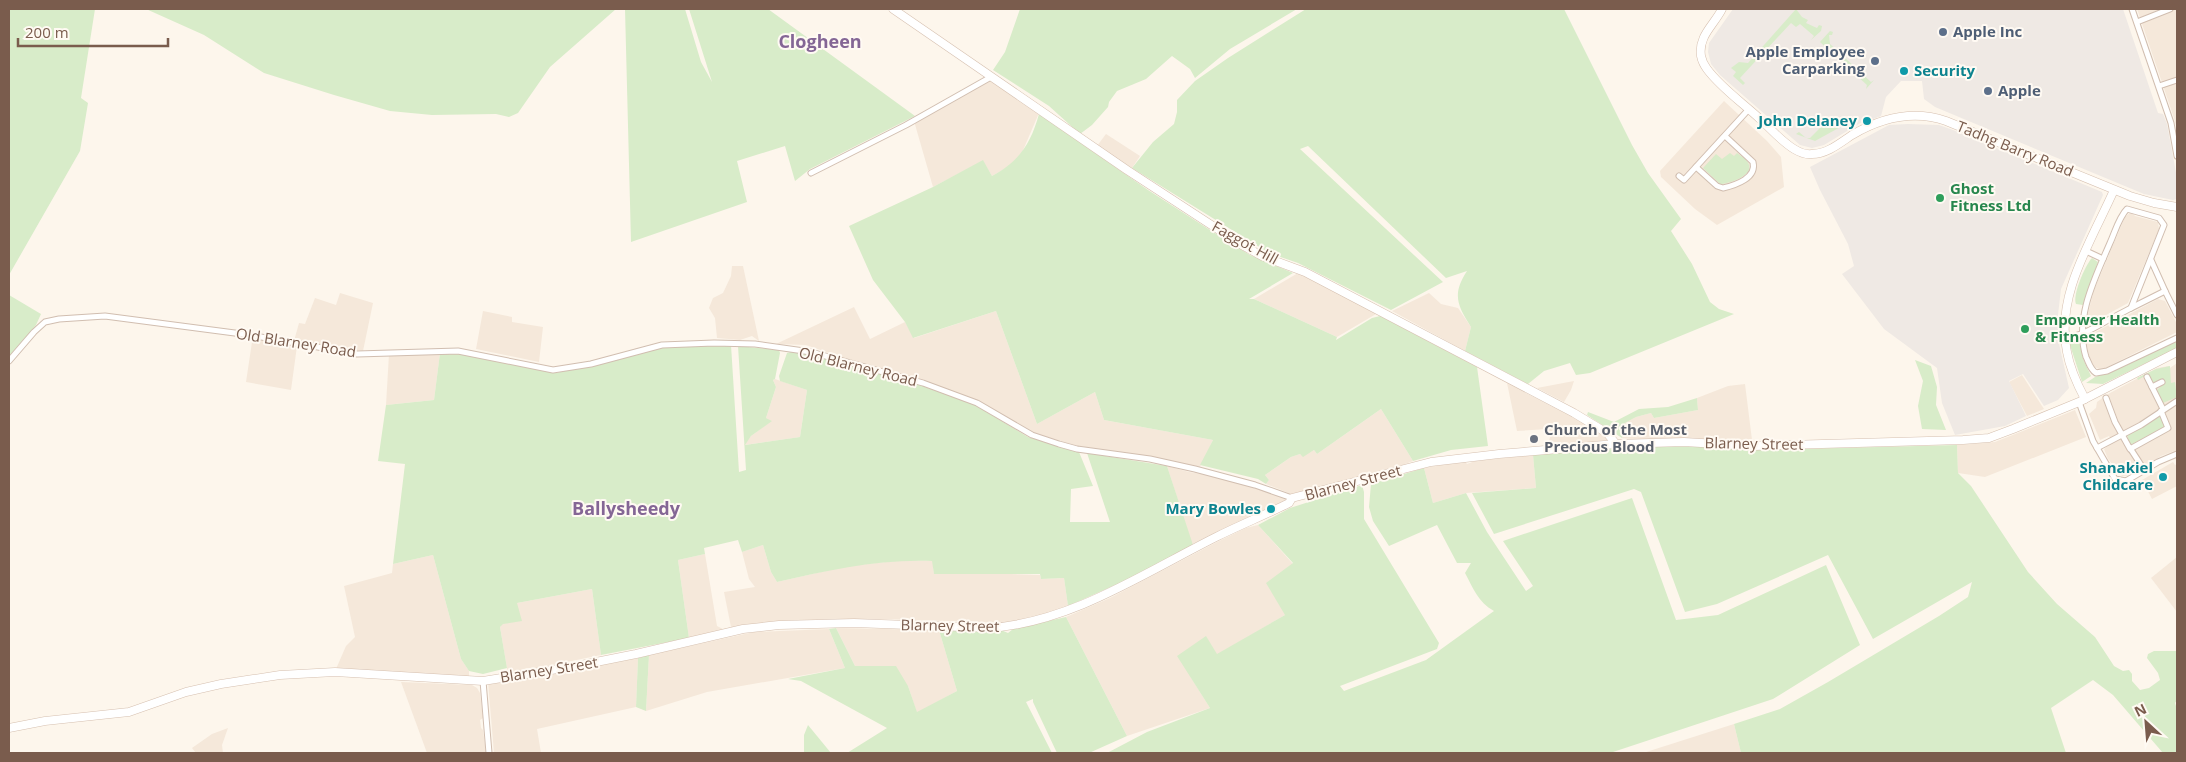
<svg xmlns="http://www.w3.org/2000/svg" width="2186" height="762" viewBox="0 0 2186 762" font-family="'Open Sans',sans-serif">
	<style>
		.residential { fill: #f5e8da }
		.industrial { fill: #efe9e4 }
		.green { fill: #d8ecc9 }
		.lines { fill: none; stroke-linecap: round; stroke-linejoin: round }
		.street-casing { stroke: #d1beb0; stroke-width: 7 }
		.secondary-casing { stroke: #d6c0b0; stroke-width: 9 }
		.street { stroke: #fff; stroke-width: 5 }
		.secondary { stroke: #fff; stroke-width: 8 }
		.service-dot { fill: #5c6f8a; stroke: #fffaf3; stroke-width: 2 }
		.culture-dot { fill: #0f9aa8; stroke: #fffaf3; stroke-width: 2 }
		.leisure-dot { fill: #2e9e5b; stroke: #fffaf3; stroke-width: 2 }
		.worship-dot { fill: #6b7280; stroke: #fffaf3; stroke-width: 2 }
		.labels { text-anchor: middle; stroke-width: 4; stroke-linejoin: round; paint-order: stroke }
		.service-label { font-size: 15px; font-weight: bold; fill: #4e5e75; stroke: #fffaf3; text-anchor: start }
		.culture-label { font-size: 15px; font-weight: bold; fill: #0d838f; stroke: #fffaf3; text-anchor: end }
		.street-label { font-size: 15px; fill: #7a5c4d; stroke: #fffaf3 }
		.leisure-label { font-size: 15px; font-weight: bold; fill: #27864d; stroke: #fffaf3; text-anchor: start }
		.worship-label { font-size: 15px; font-weight: bold; fill: #5b616d; stroke: #fffaf3; text-anchor: start }
		.quarter-label { font-size: 18px; font-weight: bold; fill: #846695; stroke: #fffaf3 }
	</style>
	<rect width="100%" height="100%" fill="#fdf6ec"/>
	<g class="residential">
		<polygon points="2137,9 2177,9 2177,130 2174,118"/>
		<polygon points="989,78 1039,113 1021,155 1008,167 992,176 983,161 933,187 914,121"/>
		<polygon points="1724,101 1767,141 1781,157 1784,187 1717,225 1695,209 1661,177 1660,171"/>
		<polygon points="1106,134 1140,156 1132,168 1097,146"/>
		<polygon points="2131,212 2135,216 2158,222 2159,229 2128,303 2095,321 2091,321 2087,317 2094,290 2125,217"/>
		<polygon points="732,266 743,266 759,341 752,336 740,340 717,338 715,318 709,308 713,298 723,293 731,276"/>
		<polygon points="1298,273 1340,294 1376,314 1337,337 1254,299"/>
		<polygon points="340,293 373,303 363,351 294,341 299,323 305,324 315,298 336,305"/>
		<polygon points="1429,293 1441,304 1458,308 1471,327 1465,351 1392,311"/>
		<polygon points="2158,299 2165,301 2177,324 2177,332 2105,368 2099,369 2095,367 2090,360 2086,341 2088,336"/>
		<polygon points="854,307 870,339 905,322 914,338 996,311 1037,424 1095,392 1104,420 1213,440 1200,467 1135,454 1078,446 1033,433 981,403 915,377 878,370 806,345 776,344"/>
		<polygon points="483,311 512,317 512,322 543,327 539,362 476,349"/>
		<polygon points="261,339 297,346 291,390 246,382 252,342 258,343"/>
		<polygon points="440,353 434,400 386,405 389,354"/>
		<polygon points="2177,363 2177,450 2161,456 2131,475 2122,476 2108,459 2104,449 2113,442 2109,436 2100,440 2089,414 2096,408 2097,402 2110,393 2157,368 2169,366 2170,368"/>
		<polygon points="2022,375 2044,409 2027,416 2009,382"/>
		<polygon points="775,379 807,390 800,437 744,445 751,436 771,421 766,418 776,387 773,380"/>
		<polygon points="1574,381 1571,390 1564,402 1537,388"/>
		<polygon points="1507,383 1595,429 1609,440 1548,446 1550,437 1548,429 1517,431"/>
		<polygon points="1745,384 1752,440 1632,439 1622,438 1624,434 1622,424 1636,417 1651,413 1654,418 1698,410 1697,398 1728,386"/>
		<polygon points="1381,409 1413,461 1392,469 1296,496 1266,484 1269,480 1265,475 1291,457 1300,454 1303,456 1314,450 1317,454"/>
		<polygon points="2075,410 2086,437 1985,477 1958,473 1957,445 1995,442"/>
		<polygon points="1533,455 1536,488 1466,493 1433,503 1424,468 1465,461 1467,464 1475,461"/>
		<polygon points="2173,462 2175,465 2177,464 2177,486 2152,499 2142,480"/>
		<polygon points="1167,466 1189,472 1238,480 1285,496 1286,500 1283,504 1192,544"/>
		<polygon points="1258,525 1293,564 1285,615 1217,655 1190,676 1210,708 1127,736 1066,617 1110,598 1217,542 1246,528"/>
		<polygon points="763,545 771,572 777,582 847,566 905,560 933,561 934,574 981,573 1040,575 1041,579 1064,578 1068,606 1067,609 1009,623 882,619 795,620 740,626 689,638 678,560 705,554 717,626 723,629 731,627 724,592 755,587 749,579 742,552"/>
		<polygon points="433,555 461,659 469,671 469,677 336,669 346,646 355,637 344,586 392,573 393,564"/>
		<polygon points="2177,557 2177,612 2151,578"/>
		<polygon points="592,589 601,655 508,674 500,627 517,603"/>
		<polygon points="836,628 939,630 957,691 917,713 908,686 855,666"/>
		<polygon points="829,629 845,668 707,692 646,711 649,655 754,632"/>
		<polygon points="638,658 636,707 537,729 541,753 494,753 488,682 575,670"/>
		<polygon points="401,682 472,685 477,688 480,693 483,718 480,720 481,728 483,730 486,753 427,753"/>
		<polygon points="1734,724 1741,753 1643,753"/>
		<polygon points="228,728 222,745 223,753 196,753 192,748 212,734"/>
	</g>
	<g class="industrial">
		<polygon points="1733,9 2123,9 2158,113 2163,114 2167,124 2177,178 2177,199 2173,200 2144,194 1935,107 1924,99 1922,81 1901,81 1886,97 1881,116 1868,121 1867,119 1824,145 1812,148 1800,145 1720,75 1711,64 1708,52 1709,43"/>
		<polygon points="1908,124 1939,125 1953,130 2102,192 2103,195 2061,289 2058,315 2058,339 2069,388 2058,400 2044,406 2023,374 2009,381 2026,416 2005,426 1955,435 1942,403 1937,368 1884,329 1842,274 1854,266 1848,244 1820,190 1810,167 1889,125"/>
	</g>
	<g class="green">
		<polygon points="9,9 95,9 81,98 88,103 80,151 9,275"/>
		<polygon points="146,9 616,9 550,67 518,113 509,117 496,114 432,115 390,111 334,95 264,73 204,35"/>
		<polygon points="625,9 685,9 701,62 712,82 689,9 768,9 915,116 810,169 795,181 785,146 737,161 747,202 631,242"/>
		<polygon points="1020,9 1297,9 1230,49 1195,78 1190,69 1172,56 1146,79 1117,91 1109,102 1108,107 1092,125 1080,134 1049,106 993,70 1005,52"/>
		<path d="M1306,9H1564L1632,145L1648,173L1681,219L1671,231L1692,264L1710,302L1719,309L1734,314L1590,373L1576,375L1570,363L1544,371L1528,384L1465,351L1471,327C1457,305 1452,294 1467,271L1446,278L1308,146L1300,149L1443,282L1391,310L1298,263L1269,253L1132,168L1153,142L1174,124L1177,112V100L1195,81L1228,58Z"/>
		<polygon points="1796,9 1802,17 1808,20 1806,23 1817,28 1819,25 1822,26 1821,31 1811,40 1814,36 1800,24 1796,27 1791,23 1740,78 1745,83 1743,85 1733,76 1736,72 1731,68 1739,62 1748,63"/>
		<polygon points="1830,31 1833,32 1832,35 1829,35 1830,44 1871,82 1874,80 1866,89 1867,85 1820,42"/>
		<path d="M1039,114L1148,190L1210,230L1250,255L1293,273L1249,299H1254L1337,337L1336,340L1372,318L1380,316L1477,367L1488,446L1451,450L1413,461L1381,409L1317,454L1314,450L1303,457L1300,454L1291,457L1265,475L1269,480L1266,484L1258,479L1200,465L1213,440L1104,420L1095,392L1037,424L996,311L913,338L905,322L873,280L849,226L933,187L983,160L992,176C1019,162 1031,143 1039,114Z"/>
		<polygon points="1836,117 1844,125 1815,141 1796,134 1799,132 1806,138 1810,138 1823,125 1826,127"/>
		<path d="M1730,153L1734,156L1737,153C1741,156 1748,160 1749,165C1753,176 1728,184 1720,184L1703,168L1716,154L1722,159Z"/>
		<path d="M2092,258L2098,262L2083,305L2076,304C2072,296 2085,265 2092,258Z"/>
		<polygon points="9,295 41,314 36,325 10,357"/>
		<polygon points="2074,339 2079,341 2084,361 2091,376 2082,382 2069,342"/>
		<polygon points="2177,341 2177,348 2103,384 2086,383 2095,377 2116,370"/>
		<path d="M704,345H731L739,472L746,470L738,346L779,350L780,353L775,379L773,380L776,387L766,418L772,421L751,436L745,445L800,437L807,390L780,381L779,376L787,353L795,351L833,358L866,371L900,378L975,405L1028,437L1079,452L1093,486L1071,489L1070,522H1110L1087,453L1167,466L1193,545L1131,578L1068,606L1064,578L1041,579L1040,574H934L932,561C879,559 829,570 777,582L771,572L763,545L742,552L738,540L704,548L705,554L678,560L689,638L601,655L592,589L517,603L522,621L503,624L500,627L507,668L483,674L469,671L461,659L433,555L393,564L405,464L378,461L386,405L434,400L440,353H457L556,373L662,348Z"/>
		<polygon points="1915,360 1931,366 1937,387 1936,405 1946,430 1922,429 1918,406 1923,381"/>
		<polygon points="2170,366 2171,383 2175,382 2177,397 2163,403 2157,390 2163,384 2153,382 2148,374 2138,380 2137,378 2156,369"/>
		<polygon points="1697,398 1698,410 1654,418 1651,413 1636,417 1623,424 1624,434 1622,438 1587,415 1588,412 1614,422 1639,409 1668,407"/>
		<polygon points="2159,416 2161,416 2166,426 2130,445 2127,435"/>
		<polygon points="1683,445 1753,450 1957,445 1958,473 1971,486 2028,572 2057,604 2095,637 2114,666 2123,671 2129,670 2132,674 2132,681 2140,690 2149,688 2160,680 2158,673 2147,658 2148,654 2154,651 2177,651 2177,700 2175,703 2177,709 2177,753 2163,753 2113,695 2093,680 2051,708 2066,753 1741,753 1734,724 1780,709 1828,682 1939,616 1968,597 1972,582 1873,639 1828,555 1717,604 1685,612 1641,492 1634,489 1494,534 1472,493 1536,488 1533,455 1627,447"/>
		<path d="M1424,468L1433,503L1466,493L1487,532L1526,591L1533,586L1503,541L1632,498L1676,620L1718,615L1826,565L1860,645L1773,699L1610,753H1107L1147,732L1210,708L1177,656L1206,636L1217,654L1285,615L1266,583L1293,563L1258,525L1290,508L1362,485L1364,492V519L1439,643L1437,649L1340,686L1344,691L1426,660L1494,611C1478,602 1473,588 1465,573L1471,563H1457L1437,525L1389,546L1373,521L1369,507L1371,484Z"/>
		<polygon points="1066,617 1127,736 1089,753 1057,753 1033,702 1033,699 1026,702 1052,753 847,753 887,728 801,681 788,679 845,668 829,629 836,628 855,666 896,666 908,686 917,712 957,691 939,630 1001,630 1008,633 1013,629"/>
		<polygon points="649,655 646,711 636,707 638,658"/>
		<polygon points="808,725 831,753 804,753 804,735"/>
	</g>
	<g class="lines">
		<g class="street-casing">
			<g id="street">
				<polyline points="2132,9 2171,123 2177,156"/>
				<polyline points="2137,22 2170,9"/>
				<polyline points="2159,86 2177,80"/>
				<path d="M1696,167L1717,186L1723,188C1736,185 1757,178 1753,162L1725,136"/>
				<polyline points="811,173 906,125 991,77"/>
				<polyline points="1679,176 1684,180 1749,109"/>
				<polyline points="2086,251 2103,259"/>
				<polyline points="2151,260 2165,291"/>
				<polyline points="2131,308 2165,291 2177,315"/>
				<path d="M2065,338C2082,336 2097,326 2112,318L2131,308L2164,225L2159,218L2127,209C2119,217 2115,232 2110,243C2095,278 2074,318 2086,357C2089,363 2090,369 2096,373L2107,371L2177,338"/>
				<polyline points="9,361 34,332 45,322 59,319 105,316 250,335 357,354 458,351 553,370 591,364 662,345 714,343 755,344 811,352 923,383 977,403 1032,435 1059,444 1077,449 1150,459 1195,469 1255,485 1292,498"/>
				<polyline points="2147,377 2163,409"/>
				<polyline points="2152,387 2162,382"/>
				<polyline points="2106,398 2115,422 2130,449 2168,428 2161,411"/>
				<polyline points="2079,402 2093,441 2115,479 2126,481 2158,462 2177,454"/>
				<polyline points="2097,448 2141,425 2177,401"/>
				<polyline points="2130,448 2141,465"/>
				<polyline points="483,681 489,753"/>
			</g>
		</g>
		<g class="secondary-casing">
			<g id="secondary">
				<polyline points="893,9 1127,170 1242,245 1262,256 1305,272 1574,413 1607,433 1616,444"/>
				<path d="M1722,9C1714,25 1698,36 1701,56C1702,61 1704,65 1707,69C1721,88 1743,103 1760,119C1771,129 1781,141 1794,149C1799,152 1805,155 1812,154C1827,154 1840,143 1852,135C1881,118 1914,110 1946,121L2130,196L2154,203L2177,207"/>
				<path d="M2085,399C2077,384 2070,369 2067,352C2055,295 2092,240 2114,190"/>
				<path d="M9,728L45,721L129,712L186,692L221,684L280,675L335,672L483,681L576,666L636,654L743,629L779,625L854,623L990,628C1072,622 1144,573 1216,537C1240,525 1265,515 1289,503L1292,498L1431,462L1499,454L1616,444L1684,442L1753,446L1963,440L1989,438L2013,429L2079,402L2177,352"/>
			</g>
		</g>
		<use href="#street" class="street"/>
		<use href="#secondary" class="secondary"/>
	</g>
	<g class="service-dot">
		<circle cx="1943" cy="32" r="5"/>
		<circle cx="1875" cy="61" r="5"/>
		<circle cx="1988" cy="91" r="5"/>
	</g>
	<g class="culture-dot">
		<circle cx="1904" cy="71" r="5"/>
		<circle cx="1867" cy="121" r="5"/>
		<circle cx="2163" cy="477" r="5"/>
		<circle cx="1271" cy="509" r="5"/>
	</g>
	<g class="leisure-dot">
		<circle cx="1940" cy="198" r="5"/>
		<circle cx="2025" cy="329" r="5"/>
	</g>
	<circle class="worship-dot" cx="1534" cy="439" r="5"/>
	<g class="labels">
		<g class="service-label">
			<text x="1953" y="37">Apple Inc</text>
			<text x="1865" y="57" text-anchor="end">Apple Employee<tspan x="1865" dy="17">Carparking</tspan></text>
			<text x="1998" y="96">Apple</text>
		</g>
		<g class="culture-label">
			<text x="1914" y="76" text-anchor="start">Security</text>
			<text x="1857" y="126">John Delaney</text>
			<text x="2153" y="473">Shanakiel<tspan x="2153" dy="17">Childcare</tspan></text>
			<text x="1261" y="514">Mary Bowles</text>
		</g>
		<g class="street-label">
			<text transform="translate(2015 149) rotate(22)" y="5">Tadhg Barry Road</text>
			<text transform="translate(1245 243) rotate(29)" y="5">Faggot Hill</text>
			<text transform="translate(296 343) rotate(9)" y="5">Old Blarney Road</text>
			<text transform="translate(858 367) rotate(14)" y="5">Old Blarney Road</text>
			<text transform="translate(1754 444) rotate(1)" y="5">Blarney Street</text>
			<text transform="translate(1353 483) rotate(-15)" y="5">Blarney Street</text>
			<text transform="translate(950 626) rotate(1)" y="5">Blarney Street</text>
			<text transform="translate(549 670) rotate(-9)" y="5">Blarney Street</text>
		</g>
		<g class="leisure-label">
			<text x="1950" y="194">Ghost<tspan x="1950" dy="17">Fitness Ltd</tspan></text>
			<text x="2035" y="325">Empower Health<tspan x="2035" dy="17">&amp; Fitness</tspan></text>
		</g>
		<g class="worship-label">
			<text x="1544" y="435">Church of the Most<tspan x="1544" dy="17">Precious Blood</tspan></text>
		</g>
		<g class="quarter-label">
			<text x="820" y="48">Clogheen</text>
			<text x="626" y="515">Ballysheedy</text>
		</g>
	</g>
	<rect width="2186" height="762" fill="none" stroke="#7a5c4d" stroke-width="20"/>
	<g transform="translate(2146 722) rotate(334)" stroke="#fffaf3" stroke-width="4" paint-order="stroke">
	<path d="M0-4L9 19L0 12L-9 19Z" fill="#7a5c4d"/>
	<text y="-8" font-size="14" font-weight="bold" text-anchor="middle" fill="#7a5c4d">N</text>
	</g>
	<path d="M18 38v8h150v-8" fill="none" stroke="#7a5c4d" stroke-width="2.5"/>
	<text x="25" y="38" font-size="15" fill="#7a5c4d" stroke="#fffaf3" stroke-width="4" paint-order="stroke">200 m</text>
</svg>
